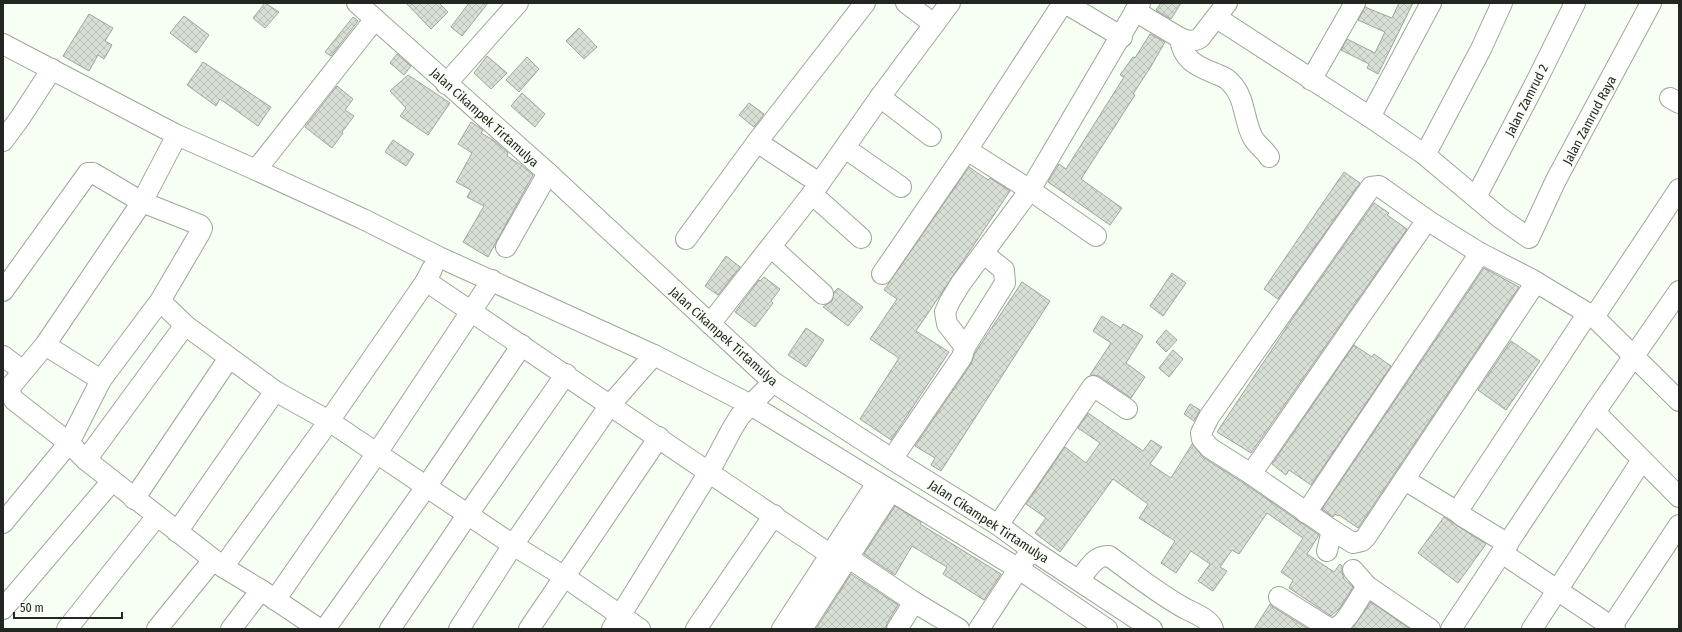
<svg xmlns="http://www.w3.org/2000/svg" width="1682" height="632" viewBox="0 0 1682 632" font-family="'Fira Sans Condensed',sans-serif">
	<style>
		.building { fill: url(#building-cross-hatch); stroke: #9ea59b }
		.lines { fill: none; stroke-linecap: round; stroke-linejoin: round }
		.minor-casing { stroke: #9ea59b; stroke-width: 22 }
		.minor { stroke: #fff; stroke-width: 20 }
		.labels { text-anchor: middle; stroke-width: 3; stroke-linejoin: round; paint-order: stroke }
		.street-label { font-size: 13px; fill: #232622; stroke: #f7fef3 }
	</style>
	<defs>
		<pattern id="building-cross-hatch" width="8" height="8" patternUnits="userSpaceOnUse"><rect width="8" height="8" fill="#d8e0d5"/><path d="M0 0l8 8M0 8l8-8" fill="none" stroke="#b9c0b7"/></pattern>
	</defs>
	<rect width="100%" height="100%" fill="#f7fef3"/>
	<g class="building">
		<polygon points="265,3 279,12 265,28 253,18"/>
		<polygon points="406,3 439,3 448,12 431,29"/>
		<polygon points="469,3 488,3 462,36 451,27"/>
		<polygon points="1161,3 1181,3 1171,19 1156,10"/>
		<polygon points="1399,3 1413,3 1378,74 1367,68 1369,64 1341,50 1347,39 1375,53 1385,32 1358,20 1365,7 1392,18"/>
		<polygon points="89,14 113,28 105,41 112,45 104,59 98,55 89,71 63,56"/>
		<polygon points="184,16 209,35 196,53 170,33"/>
		<polygon points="353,17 358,21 331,56 325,52"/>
		<polygon points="579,28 597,47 584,59 566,41"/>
		<polygon points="1150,34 1165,42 1150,68 1133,94 1135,95 1081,179 1122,208 1110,225 1048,182 1059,164 1066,169 1124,77 1120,75 1133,57 1135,58"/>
		<polygon points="397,54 411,66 404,75 390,63"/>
		<polygon points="487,56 507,73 491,89 474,73"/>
		<polygon points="527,57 539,69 519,92 506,80"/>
		<polygon points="203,62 271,107 258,126 220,99 216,106 187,85"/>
		<polygon points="408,75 450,103 428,135 400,116 406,108 390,91"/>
		<polygon points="337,86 353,99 345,110 354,116 342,132 343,133 332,148 305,127"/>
		<polygon points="522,93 545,114 535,127 511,106"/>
		<polygon points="749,103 764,114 754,127 739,115"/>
		<polygon points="471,122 483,130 481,133 493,140 508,153 507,156 521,165 533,175 488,257 463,242 484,206 467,197 471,190 456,182 472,153 458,144"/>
		<polygon points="393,140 414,154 406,166 385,152"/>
		<polygon points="969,167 988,180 990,178 1010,191 916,331 949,352 891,440 860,419 899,358 870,339 897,299 884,290"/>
		<polygon points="1344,172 1360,183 1278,299 1264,289"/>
		<polygon points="1374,203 1389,213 1387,215 1407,229 1251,453 1217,432 1297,312"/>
		<polygon points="726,256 740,267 718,295 705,286"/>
		<polygon points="1484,268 1519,287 1358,528 1339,515 1338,516 1335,514 1333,517 1322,509"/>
		<polygon points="1172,273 1186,283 1163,316 1150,306"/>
		<polygon points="764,277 780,289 771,301 773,303 755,327 735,312 759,280 760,281"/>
		<polygon points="1022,282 1050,301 941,471 931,465 935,458 915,446 971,364 975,353"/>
		<polygon points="838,288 863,307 848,326 823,307 832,301 834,292"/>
		<polygon points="1102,316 1121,328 1123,324 1143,336 1126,363 1145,377 1131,398 1099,376 1090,375 1111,343 1093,331"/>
		<polygon points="806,328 824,340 806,367 788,355"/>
		<polygon points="1166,330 1177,340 1166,352 1156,342"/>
		<polygon points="1511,341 1540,361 1506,410 1478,390"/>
		<polygon points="1354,345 1372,357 1374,354 1391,366 1311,485 1289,470 1286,475 1272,464"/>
		<polygon points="1173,350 1183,359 1169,377 1159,368"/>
		<polygon points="1190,404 1200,410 1194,421 1184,414"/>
		<polygon points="1088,413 1143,451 1151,440 1162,447 1150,464 1171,478 1192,444 1204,458 1245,484 1319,535 1307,554 1334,572 1340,564 1342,566 1342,572 1344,579 1353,587 1339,609 1331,616 1289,588 1293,580 1281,572 1303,538 1267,513 1239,554 1232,550 1220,567 1227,571 1213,591 1198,581 1210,564 1191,551 1176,573 1161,563 1175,541 1139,518 1148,504 1113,479 1060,552 1035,533 1046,518 1026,504 1065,447 1086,463 1100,443 1078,428"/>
		<polygon points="895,506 921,522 920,524 1001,574 984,600 943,574 947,567 912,546 895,575 864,554"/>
		<polygon points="1444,517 1486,544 1458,583 1418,553"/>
		<polygon points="851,574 898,605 887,623 886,629 816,629"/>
		<polygon points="1371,602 1410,629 1352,629"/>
		<polygon points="1270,604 1273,607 1308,629 1254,629"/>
	</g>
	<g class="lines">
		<g class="minor-casing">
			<g id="minor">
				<polyline points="357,3 548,173 773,382 898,463 998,525 1032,550 1152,629"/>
				<polyline points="906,3 934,24"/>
				<polyline points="1065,3 1122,37"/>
				<path d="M1135,11L1180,38C1188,41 1193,42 1200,38L1227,3"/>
				<polyline points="1217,18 1370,117 1425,155 1499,217 1529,238 1556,180 1651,3"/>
				<path d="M1180,38C1182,59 1196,66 1214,73C1220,76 1226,77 1230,82C1246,97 1243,120 1253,138C1257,145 1265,150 1269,157"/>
				<polyline points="3,44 177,135 256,170 363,219 439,257 654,355 751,405 1019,569 1107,629"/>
				<polyline points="1311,80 1355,3"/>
				<polyline points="446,84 518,3"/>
				<polyline points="880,97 931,136"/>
				<polyline points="1670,98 1679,103"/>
				<polyline points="1370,117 1431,3"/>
				<polyline points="177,135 142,202 45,345 11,386 10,393 14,400 69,443 86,460 223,567 261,590 319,629"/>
				<polyline points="3,141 20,118 52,69"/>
				<polyline points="757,142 819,183"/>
				<polyline points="845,148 901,187"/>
				<polyline points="967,150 1030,190 1096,236"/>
				<polyline points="1425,155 1481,49 1502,3"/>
				<polyline points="256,170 375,19"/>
				<polyline points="812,194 861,238"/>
				<polyline points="1476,197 1537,80 1575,3"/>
				<polyline points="686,239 757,142 865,3"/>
				<polyline points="506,247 548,173"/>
				<polyline points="771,247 823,294"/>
				<polyline points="882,274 967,150 1063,3"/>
				<polyline points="426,281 831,555"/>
				<polyline points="3,291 88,173 93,173 142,202 200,225 202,228 200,233 160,301 101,380 69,443 3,523"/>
				<polyline points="160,301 185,325 275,391 329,421 513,545 565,577 640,629"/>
				<polyline points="1594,317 1679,189"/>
				<polyline points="710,324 812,194 880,97 950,3"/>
				<polyline points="45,345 101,380"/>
				<polyline points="965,347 1005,283 1004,270 984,254"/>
				<polyline points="3,356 23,371"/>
				<polyline points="1595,412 1679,497"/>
				<polyline points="892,459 962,357 965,347 947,324 945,312 950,301 961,283 1030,190 1140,3"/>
				<polyline points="86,460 185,325"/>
				<polyline points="1251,474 1427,220"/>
				<polyline points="1405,480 1459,513"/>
				<polyline points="134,499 229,358"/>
				<polyline points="1306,513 1480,253"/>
				<polyline points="998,525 1093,386 1127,409"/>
				<polyline points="1332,530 1353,543 1362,541 1366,537 1536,282"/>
				<polyline points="177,532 275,391"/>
				<polyline points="1508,544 1462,516 1459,513 1459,509 1588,313"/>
				<polyline points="837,550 914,602 959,629"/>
				<polyline points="1327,551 1332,530 1251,474 1210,448 1202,439 1201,433 1209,417 1371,187 1379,186 1427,220 1480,253 1531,279 1594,317 1679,401"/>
				<polyline points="1502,553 1615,629"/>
				<polyline points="223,567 329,421 426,281 432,269"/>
				<polyline points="1353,570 1367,586 1430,629"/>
				<path d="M1079,580C1088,570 1094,555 1109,556C1134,574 1158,594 1186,609C1194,613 1211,620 1213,629"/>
				<path d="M1279,597L1327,627C1329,627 1332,628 1334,628C1345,626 1361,595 1367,586"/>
				<polyline points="275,600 377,453 492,280"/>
				<polyline points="3,609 112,481"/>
				<polyline points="67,629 157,516"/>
				<polyline points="157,629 213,560"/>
				<polyline points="231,629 261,590"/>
				<polyline points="325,629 426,487 522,345"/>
				<polyline points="390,629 468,514 566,374"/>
				<polyline points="459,629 513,545 610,405 654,355"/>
				<polyline points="529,629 659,437"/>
				<polyline points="612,629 709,472 732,429 740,416 773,382"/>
				<polyline points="696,629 774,515"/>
				<polyline points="782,629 877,483"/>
				<polyline points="802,629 891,491"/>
				<polyline points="897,629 914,602"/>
				<polyline points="979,629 1025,559"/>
				<polyline points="1451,629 1595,412 1679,291"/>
				<polyline points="1532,629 1642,460"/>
				<polyline points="1610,629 1679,525"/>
			</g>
		</g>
		<use href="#minor" class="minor"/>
	</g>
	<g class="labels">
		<g class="street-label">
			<text transform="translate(1526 100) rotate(-63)" y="5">Jalan Zamrud 2</text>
			<text transform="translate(485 117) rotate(42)" y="5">Jalan Cikampek Tirtamulya</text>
			<text transform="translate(1589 120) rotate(-62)" y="5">Jalan Zamrud Raya</text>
			<text transform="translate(724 336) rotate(42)" y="5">Jalan Cikampek Tirtamulya</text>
			<text transform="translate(989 521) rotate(33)" y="5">Jalan Cikampek Tirtamulya</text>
		</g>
	</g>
	<rect width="1682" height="632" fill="none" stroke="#232622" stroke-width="8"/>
	<path d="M14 612v6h108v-6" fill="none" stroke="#232622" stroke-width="2"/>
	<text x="20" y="612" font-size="12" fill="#232622" stroke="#f7fef3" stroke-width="3" paint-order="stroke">50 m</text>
</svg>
